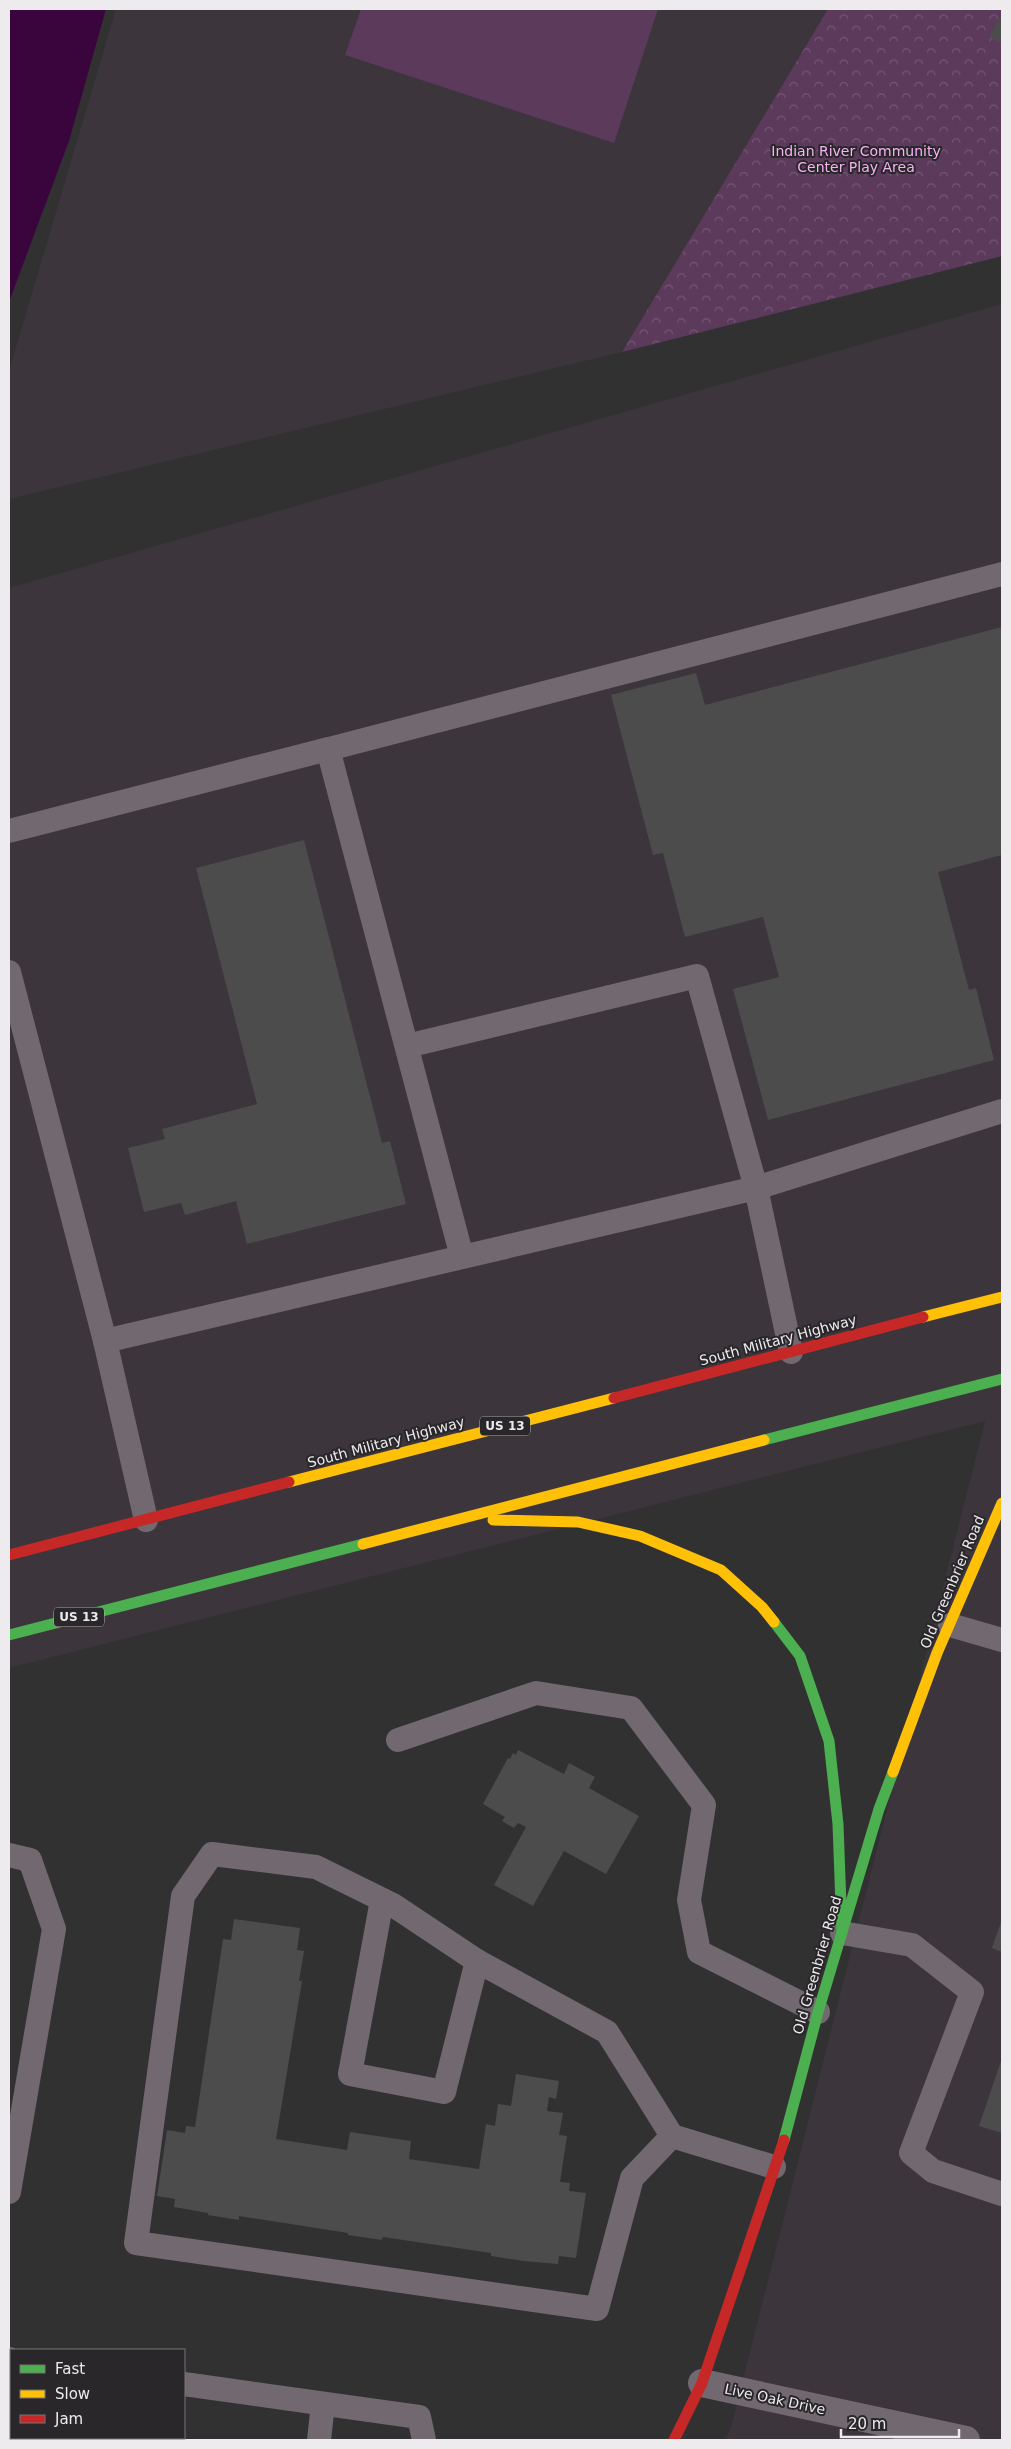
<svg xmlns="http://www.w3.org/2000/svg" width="1011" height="2449" viewBox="0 0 1011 2449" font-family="'DejaVu Sans',sans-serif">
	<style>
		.built { fill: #3c353c }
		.grass { fill: #5c3a5c }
		.park { fill: url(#park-crowns) }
		.water { fill: #3a043c }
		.building { fill: #4d4c4d }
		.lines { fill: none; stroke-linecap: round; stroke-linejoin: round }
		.lane { stroke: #716870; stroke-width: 24 }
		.street { stroke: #716870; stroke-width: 28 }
		.fast { stroke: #4caf50; stroke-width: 11 }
		.slow { stroke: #ffc107; stroke-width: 11 }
		.jam { stroke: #c62828; stroke-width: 11 }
		.labels { text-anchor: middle; stroke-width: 4; stroke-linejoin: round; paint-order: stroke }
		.shield { fill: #292729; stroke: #b2b0b2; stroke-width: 1 }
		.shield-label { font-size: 12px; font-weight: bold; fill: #edebed }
		.park-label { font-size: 14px; fill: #f7b2f6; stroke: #292729 }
		.street-label { font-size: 14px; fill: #edebed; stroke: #292729 }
	</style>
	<defs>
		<pattern id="park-crowns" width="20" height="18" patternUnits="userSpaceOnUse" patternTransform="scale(1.25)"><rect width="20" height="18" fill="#5c3a5c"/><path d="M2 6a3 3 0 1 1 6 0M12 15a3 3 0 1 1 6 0" fill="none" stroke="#745774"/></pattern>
	</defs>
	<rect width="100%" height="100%" fill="#323132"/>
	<g class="built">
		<polygon points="116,9 828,9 622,352 9,499 9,371"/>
		<polygon points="1002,304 1002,2440 724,2440 730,2431 985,1421 9,1668 9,588"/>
	</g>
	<polygon class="grass" points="361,9 658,9 614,143 345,55"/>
	<polygon class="park" points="828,9 1002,9 1002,256 622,352"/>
	<polygon class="water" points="9,9 106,9 69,141 9,302"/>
	<g class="building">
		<polygon points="1002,14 1002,44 989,36"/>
		<polygon points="1002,627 1002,855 938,872 969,990 976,988 994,1060 768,1120 733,989 779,977 763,917 685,937 663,853 653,855 611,695 696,673 705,705"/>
		<polygon points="304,840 382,1143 390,1141 406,1204 247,1244 236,1201 185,1215 181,1203 144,1212 128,1148 165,1139 162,1129 257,1104 196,868"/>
		<polygon points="518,1750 564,1774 569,1763 595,1777 589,1788 639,1816 606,1874 564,1851 533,1906 494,1885 526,1827 518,1823 514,1828 502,1821 505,1817 483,1804 508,1758 510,1759 513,1753 516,1755"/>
		<polygon points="234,1919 300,1928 297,1950 304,1951 299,1981 302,1981 276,2139 347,2150 350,2132 411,2141 409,2159 479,2169 486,2124 495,2126 498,2104 511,2106 516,2074 559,2081 556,2099 549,2097 547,2111 563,2113 559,2135 567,2136 560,2182 570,2183 569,2191 586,2193 576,2258 559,2256 558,2264 524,2261 491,2256 491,2253 383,2237 382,2240 348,2235 348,2233 239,2216 239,2220 208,2215 208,2213 174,2207 175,2199 157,2196 167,2130 185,2133 186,2126 195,2127 223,1939 231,1940"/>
		<polygon points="1002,1919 1002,1952 992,1948"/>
		<polygon points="1002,2058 1002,2133 979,2126"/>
	</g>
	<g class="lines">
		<g class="lane">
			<polyline points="325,750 1002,574"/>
			<polyline points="9,831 328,749 462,1257"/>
			<polyline points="9,972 105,1341"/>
			<polyline points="407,1046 697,976 756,1188 1002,1111"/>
			<polyline points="146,1520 105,1341 756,1188 791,1352"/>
			<polyline points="950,1625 1002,1640"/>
			<polyline points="398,1740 536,1693 631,1708 704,1805 689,1900 699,1952 818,2012"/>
			<polygon points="212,1854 316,1867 393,1905 477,1961 607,2032 672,2136 632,2178 597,2309 136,2243 183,1896"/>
			<polyline points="9,1855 30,1860 54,1929 9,2192"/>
			<polyline points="382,1900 350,2074 444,2092 477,1961"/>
			<polyline points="842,1933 912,1945 972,1992 911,2153 933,2171 1002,2194"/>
			<polyline points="672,2136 774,2167"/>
			<polyline points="9,2359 11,2360"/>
			<polyline points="184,2384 419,2417 424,2440"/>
			<polyline points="319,2440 323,2404"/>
		</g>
		<polyline class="street" points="702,2383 966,2440"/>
		<g class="fast">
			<polyline points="764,1440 1002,1379"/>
			<polyline points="774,1622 800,1656 829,1741 838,1824 842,1933"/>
			<polyline points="9,1635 363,1544"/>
			<polyline points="784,2140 818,2012 879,1809 893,1772"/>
		</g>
		<g class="slow">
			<polyline points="923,1317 1002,1297"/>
			<polyline points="289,1482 614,1398"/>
			<polyline points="493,1520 578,1522 640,1536 721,1570 762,1607 774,1622"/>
			<polyline points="363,1544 764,1440"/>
			<polyline points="893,1772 937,1653 1002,1503"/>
		</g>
		<g class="jam">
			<polyline points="614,1398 923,1317"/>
			<polyline points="9,1555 289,1482"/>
			<polyline points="674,2440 702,2383 784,2140"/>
		</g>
	</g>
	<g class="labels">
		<g class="shield">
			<rect x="480" y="1416.5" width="50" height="19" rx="4"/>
			<rect x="54" y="1607.5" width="50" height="19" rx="4"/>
		</g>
		<g class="shield-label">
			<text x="505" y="1430">US 13</text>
			<text x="79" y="1621">US 13</text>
		</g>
		<g class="park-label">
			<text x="856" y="156">Indian River Community<tspan x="856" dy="16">Center Play Area</tspan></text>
		</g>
		<g class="street-label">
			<text transform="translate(778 1340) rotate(-15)" y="5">South Military Highway</text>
			<text transform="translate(386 1442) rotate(-15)" y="5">South Military Highway</text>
			<text transform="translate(952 1582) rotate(-67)" y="5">Old Greenbrier Road</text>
			<text transform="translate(817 1965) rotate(-74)" y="5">Old Greenbrier Road</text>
			<text transform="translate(775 2399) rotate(12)" y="5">Live Oak Drive</text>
		</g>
	</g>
	<rect width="1011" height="2449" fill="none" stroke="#edebed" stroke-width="20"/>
	<rect x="10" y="2349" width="175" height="90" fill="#292729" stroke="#777577"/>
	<rect x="20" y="2365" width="25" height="8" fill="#4caf50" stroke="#777577"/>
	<text x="55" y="2374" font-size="15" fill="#edebed">Fast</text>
	<rect x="20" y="2390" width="25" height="8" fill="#ffc107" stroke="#777577"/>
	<text x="55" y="2399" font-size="15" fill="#edebed">Slow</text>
	<rect x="20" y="2415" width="25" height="8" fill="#c62828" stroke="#777577"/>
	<text x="55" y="2424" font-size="15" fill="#edebed">Jam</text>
	<path d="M841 2429v8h118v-8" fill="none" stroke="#edebed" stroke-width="2.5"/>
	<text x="848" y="2429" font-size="15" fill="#edebed" stroke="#292729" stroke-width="4" paint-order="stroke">20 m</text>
</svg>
